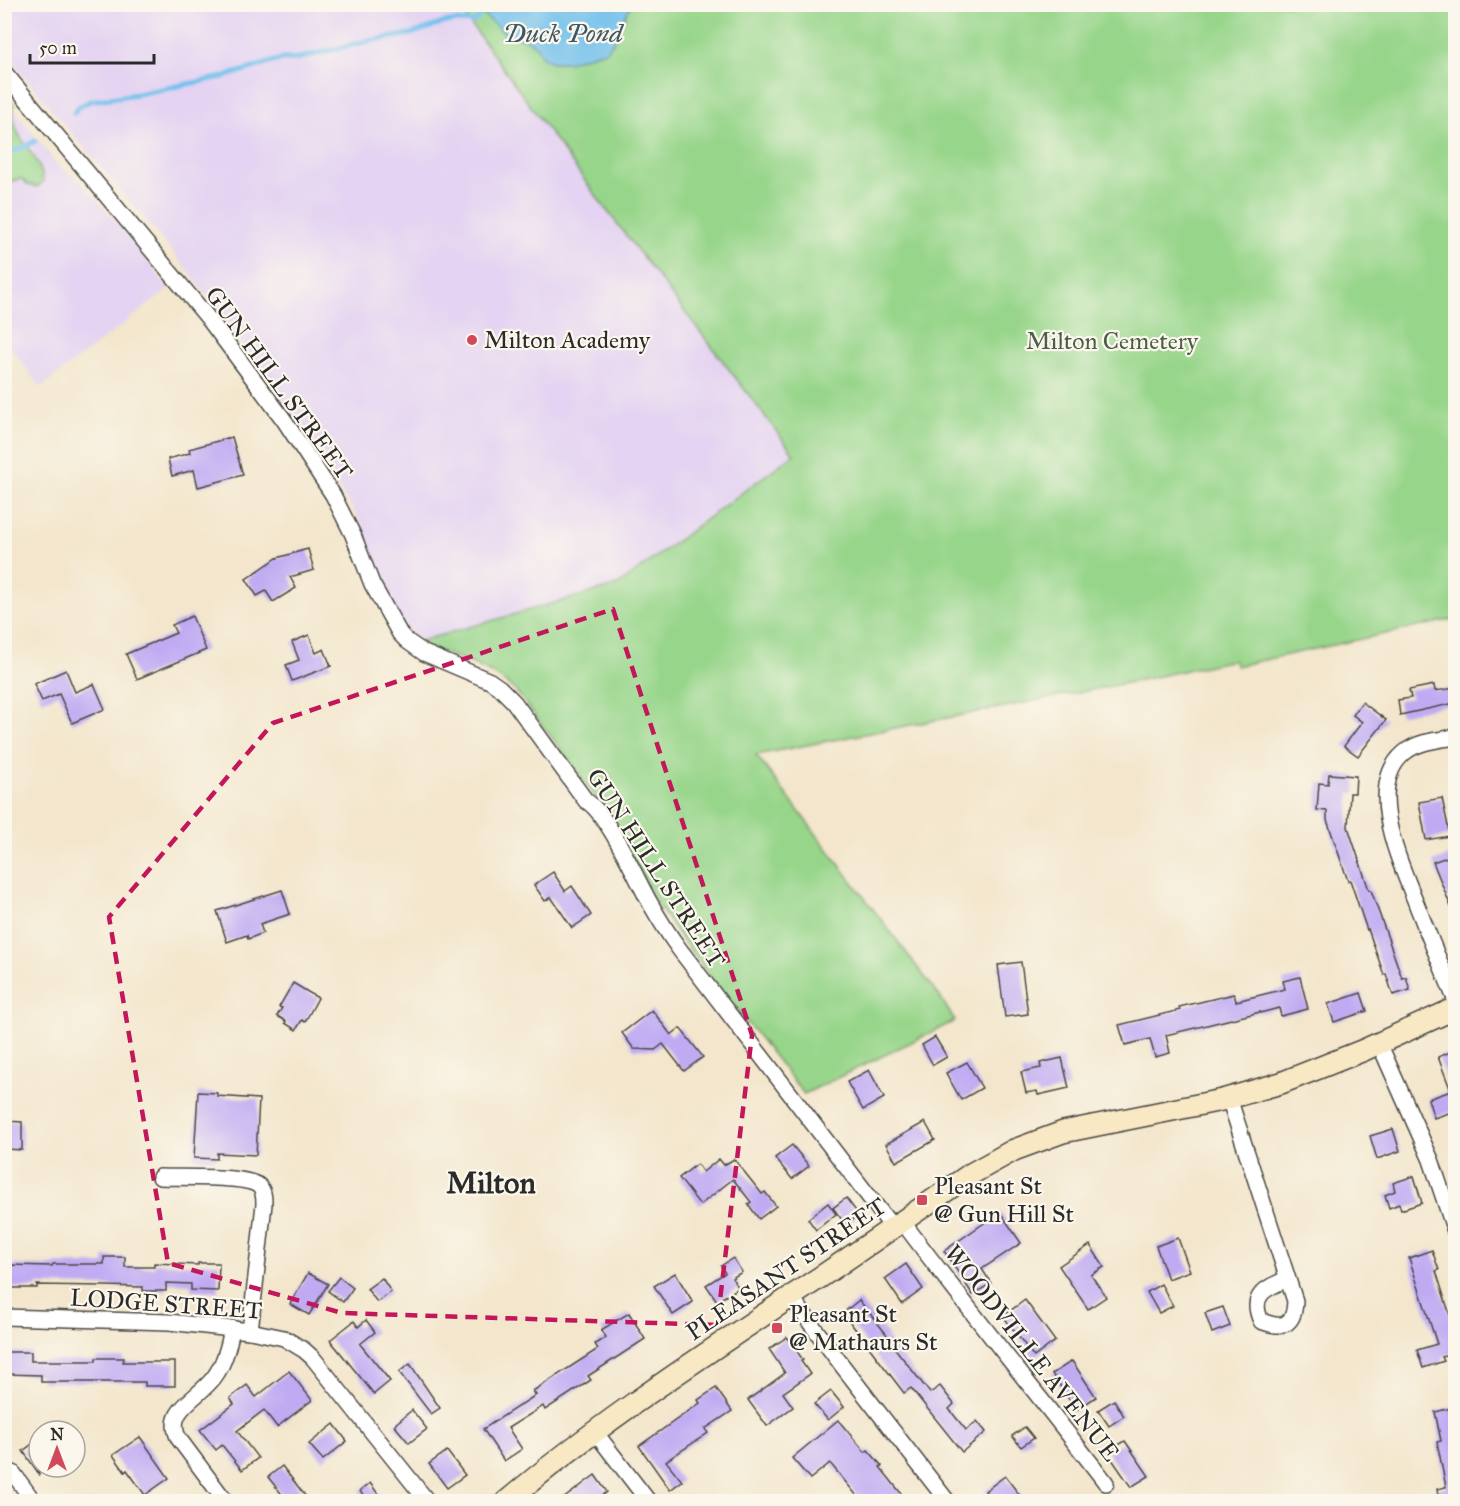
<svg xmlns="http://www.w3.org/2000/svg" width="1460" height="1506" viewBox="0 0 1460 1506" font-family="'IM FELL Great Primer',serif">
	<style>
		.built { fill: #e4d3f2 }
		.green { fill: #97d58a; stroke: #61805a; stroke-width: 1.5 }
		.water { fill: #71c0ec; stroke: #4e768c; stroke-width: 1.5 }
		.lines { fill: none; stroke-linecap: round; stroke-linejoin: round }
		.stream { stroke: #71c0ec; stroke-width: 5 }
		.building { fill: #c0abf3 }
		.street-casing { stroke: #494743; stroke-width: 18 }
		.secondary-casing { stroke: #494743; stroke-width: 24 }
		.street { stroke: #fff; stroke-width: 15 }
		.secondary { stroke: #f8e8c3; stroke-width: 21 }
		.marked { fill: none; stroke: #c2185b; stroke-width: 4.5; stroke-dasharray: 12 8; stroke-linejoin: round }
		.poi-dot { fill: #d1495b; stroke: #fbf7ec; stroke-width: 2 }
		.labels { text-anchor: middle; stroke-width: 4.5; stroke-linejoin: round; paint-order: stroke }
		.poi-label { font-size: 24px; fill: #2b2b2b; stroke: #fbf7ec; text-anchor: start }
		.park-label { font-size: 24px; fill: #4b5e48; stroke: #fbf7ec }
		.street-label { font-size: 24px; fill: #2b2b2b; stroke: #fbf7ec }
		.water-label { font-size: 26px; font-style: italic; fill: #405865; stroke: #fbf7ec }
		.district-label { font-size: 30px; font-weight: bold; fill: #2b2b2b; stroke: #fbf7ec }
	</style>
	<rect width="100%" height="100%" fill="#fbf7ec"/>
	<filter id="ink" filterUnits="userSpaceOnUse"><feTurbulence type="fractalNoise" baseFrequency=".0167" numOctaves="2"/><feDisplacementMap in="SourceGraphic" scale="12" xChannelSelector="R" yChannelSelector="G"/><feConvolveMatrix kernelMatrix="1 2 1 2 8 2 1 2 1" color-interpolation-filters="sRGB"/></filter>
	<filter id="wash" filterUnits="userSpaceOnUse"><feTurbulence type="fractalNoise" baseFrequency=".008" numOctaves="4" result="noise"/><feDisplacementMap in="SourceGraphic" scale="24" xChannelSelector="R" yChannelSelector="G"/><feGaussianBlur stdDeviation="1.35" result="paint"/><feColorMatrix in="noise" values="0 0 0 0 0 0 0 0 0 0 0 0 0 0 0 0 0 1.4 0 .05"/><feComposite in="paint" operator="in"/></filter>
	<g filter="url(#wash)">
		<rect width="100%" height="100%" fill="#f3e6cc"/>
		<g class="built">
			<polygon points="4,5 457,5 599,200 794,455 618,585 420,641 404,626 386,596 361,522 289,411 187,269 5,54"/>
			<polygon points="4,97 56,163 80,182 99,202 138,248 169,289 41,387 5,340"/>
		</g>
		<g class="green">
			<path d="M457,5H1455V619L1236,666L1233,660L1122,684L756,755L940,997L955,1021L804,1094L698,961L658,906L614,823L563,752L519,695C496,669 460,659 428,647L420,641L618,585L794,454L599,200Z"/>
			<path d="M5,100L11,101L14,105C9,142 41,150 43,182L37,187L28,185L22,179L5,182Z"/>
		</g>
		<polygon class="water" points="475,5 633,5 628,10 613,43 605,51 568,62 552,62 541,56 537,47 529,41 505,33 480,12"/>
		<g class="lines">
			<g class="stream">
				<polyline points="74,113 78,107 90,101 137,94 223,77 282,59 296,59 368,41 411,34 446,22 458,21 472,22 478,19 480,12"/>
				<polyline points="4,155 22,148 35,141"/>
			</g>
		</g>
		<g id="blocks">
			<g class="building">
				<polygon points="232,437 243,475 198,487 194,470 172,476 168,459 190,453 189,449"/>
				<polygon points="308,549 314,570 290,577 296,588 273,602 266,591 257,596 246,579 277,558"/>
				<polygon points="192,616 206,650 137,679 126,654 176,633 172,625"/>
				<polygon points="309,635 316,653 324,649 331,666 292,681 286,665 299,660 292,642"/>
				<polygon points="66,670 75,692 94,684 105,709 72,723 59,694 42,701 34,684"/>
				<polygon points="1434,685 1435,691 1455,688 1455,703 1400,715 1398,700 1411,698 1409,690"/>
				<polygon points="1362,702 1386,720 1358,756 1344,746 1362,722 1353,715"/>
				<polygon points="1329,774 1356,776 1355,793 1350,793 1348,827 1369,890 1371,890 1402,978 1406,977 1410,990 1393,995 1386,974 1384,975 1368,929 1367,930 1350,880 1348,881 1327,820 1327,811 1317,810 1319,783 1328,784"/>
				<polygon points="1442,798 1450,836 1426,840 1419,802"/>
				<polygon points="1455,854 1455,917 1433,862"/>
				<polygon points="553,872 565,891 572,886 591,915 572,928 551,897 545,901 534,885"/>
				<polygon points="282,890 290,914 260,924 263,933 248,939 247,935 227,942 217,911"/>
				<polygon points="1021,962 1028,1014 1005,1017 998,965"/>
				<polygon points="1300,977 1308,1009 1281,1016 1279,1008 1260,1013 1260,1012 1166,1035 1170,1053 1155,1057 1150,1039 1125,1045 1119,1025 1180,1010 1179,1007 1234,994 1236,1001 1285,989 1283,981"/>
				<polygon points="293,983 318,998 305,1022 302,1020 296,1030 285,1023 286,1021 277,1016 282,1008 279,1007"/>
				<polygon points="1361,993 1367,1011 1334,1022 1328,1004"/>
				<polygon points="652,1010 671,1035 680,1028 703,1057 684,1071 663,1044 655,1050 634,1049 622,1033"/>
				<polygon points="935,1037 947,1057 933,1065 922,1045"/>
				<polygon points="1455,1050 1455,1111 1434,1118 1428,1099 1451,1091 1438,1057"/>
				<polygon points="1062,1058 1069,1088 1038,1095 1037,1091 1026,1093 1021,1072 1041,1068 1040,1063"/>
				<polygon points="967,1062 982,1088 961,1100 946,1073"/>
				<polygon points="869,1070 884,1098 863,1110 847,1082"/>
				<polygon points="198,1092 217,1093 217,1096 259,1099 256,1155 217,1153 217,1159 194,1158"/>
				<polygon points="7,1121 22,1122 22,1150 6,1149"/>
				<polygon points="925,1122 935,1140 896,1162 886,1144"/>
				<polygon points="1393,1129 1400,1151 1377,1159 1370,1136"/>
				<polygon points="792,1145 809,1166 792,1179 775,1158"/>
				<polygon points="719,1159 724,1165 734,1159 762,1194 765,1192 776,1206 759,1219 748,1204 751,1202 733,1179 700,1205 679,1178 697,1164 703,1172"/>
				<polygon points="1414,1176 1422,1203 1401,1210 1399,1204 1389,1208 1385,1195 1395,1191 1393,1183"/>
				<polygon points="846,1198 859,1215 846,1225 833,1208"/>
				<polygon points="828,1203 836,1214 816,1230 808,1219"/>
				<polygon points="1000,1212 1021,1243 982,1269 991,1283 973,1295 944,1251"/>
				<polygon points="1178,1238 1190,1271 1168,1279 1156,1246"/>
				<polygon points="1090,1245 1104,1267 1091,1275 1106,1297 1088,1309 1059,1266"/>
				<polygon points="1432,1250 1439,1270 1436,1271 1455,1331 1455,1353 1442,1357 1444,1361 1423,1368 1417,1350 1437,1344 1409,1258"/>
				<polygon points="104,1257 125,1257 125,1267 154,1267 154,1263 198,1265 198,1263 219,1263 218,1291 191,1290 191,1284 166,1283 166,1291 143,1291 143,1287 104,1286 37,1285 37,1288 8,1288 8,1265 52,1266 53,1264 104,1264"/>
				<polygon points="733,1258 742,1272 732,1278 739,1288 717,1301 706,1285 725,1273 721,1266"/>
				<polygon points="906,1264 923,1289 902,1304 885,1279"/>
				<polygon points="308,1273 328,1284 309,1315 290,1304"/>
				<polygon points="675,1273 693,1302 673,1315 654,1286"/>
				<polygon points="339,1277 353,1288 343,1302 328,1291"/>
				<polygon points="382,1278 391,1292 377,1302 367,1289"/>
				<polygon points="1161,1284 1173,1306 1159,1313 1147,1292"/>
				<polygon points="859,1300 888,1336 886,1337 930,1393 940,1386 954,1404 949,1409 966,1430 977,1421 986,1432 962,1452 911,1388 904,1393 843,1313"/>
				<polygon points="1025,1300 1055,1341 1034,1357 1003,1316"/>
				<polygon points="1223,1307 1230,1326 1212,1333 1205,1313"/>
				<polygon points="629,1313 645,1339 588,1376 591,1380 545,1410 543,1406 508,1428 522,1449 504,1461 483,1429 536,1395 533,1391 598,1349 595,1344 606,1337 601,1330"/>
				<polygon points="366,1320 375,1332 360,1344 390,1381 374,1394 330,1340 354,1321 358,1327"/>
				<polygon points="787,1337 803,1360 801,1361 810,1374 783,1393 793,1407 767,1426 748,1400 785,1373 769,1349"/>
				<polygon points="6,1352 31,1352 31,1361 96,1361 96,1358 124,1358 123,1362 175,1362 175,1386 145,1386 145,1382 41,1382 41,1375 5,1374"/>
				<polygon points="1072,1361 1096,1397 1076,1410 1052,1374"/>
				<polygon points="410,1364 440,1408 431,1414 399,1372"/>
				<polygon points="289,1371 312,1400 277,1427 264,1410 237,1431 258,1458 242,1470 222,1445 216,1450 200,1430 234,1404 230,1398 247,1385 256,1397"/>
				<polygon points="716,1388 732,1411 705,1429 708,1433 666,1461 682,1481 670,1490 639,1446 700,1403 698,1400"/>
				<polygon points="831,1391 844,1407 828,1420 814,1404"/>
				<polygon points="1114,1400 1124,1416 1109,1426 1098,1410"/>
				<polygon points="1455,1407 1455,1502 1439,1502 1437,1489 1446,1487 1437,1442 1441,1441 1435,1412"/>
				<polygon points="412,1410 427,1429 409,1443 394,1425"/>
				<polygon points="838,1420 865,1452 868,1450 882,1466 880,1467 908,1502 862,1502 830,1463 810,1479 792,1458"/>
				<polygon points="334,1424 347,1441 323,1460 309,1444"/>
				<polygon points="1025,1427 1034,1438 1021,1447 1012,1436"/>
				<polygon points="140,1437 169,1478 145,1495 127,1470 125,1472 113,1455"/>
				<polygon points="39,1439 39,1474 23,1451"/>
				<polygon points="1125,1441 1149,1476 1131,1487 1107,1452"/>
				<polygon points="447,1451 465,1475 447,1488 429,1464"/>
				<polygon points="282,1466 310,1502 288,1502 268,1477"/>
				<polygon points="595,1475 607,1492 594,1502 559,1502"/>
				<polygon points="1005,1476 1025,1502 993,1502 985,1491"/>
				<polygon points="370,1483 384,1502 367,1502 360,1491"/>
			</g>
		</g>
	</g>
	<g filter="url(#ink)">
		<use href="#blocks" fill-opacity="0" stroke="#494743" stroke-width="1.5"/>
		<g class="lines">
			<g class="street-casing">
				<g id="street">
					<path d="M4,72L208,318L284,420L333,495L353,535L372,584L400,634L407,641L424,653L490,681L500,688L514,702L586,801C606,811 637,880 650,903C659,919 669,935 680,950L893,1228"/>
					<path d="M1456,737C1438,740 1418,741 1404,753C1363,788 1403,868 1418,908C1430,939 1443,970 1456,1001"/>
					<polyline points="1379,1043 1431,1160 1456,1234"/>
					<path d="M1229,1098L1295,1301C1294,1327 1282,1329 1261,1321C1249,1295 1266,1288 1287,1279"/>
					<path d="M160,1177C178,1178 247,1175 259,1186C264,1191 264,1198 264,1204L250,1331"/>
					<path d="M902,1221C968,1310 1039,1395 1106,1483"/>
					<polyline points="791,1297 841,1364 948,1502"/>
					<polyline points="4,1317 169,1322 250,1331 284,1338 304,1350 313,1358 428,1502"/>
					<polyline points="595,1432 649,1502"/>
					<polyline points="13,1473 34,1502"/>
					<path d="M226,1502L179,1439C163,1410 200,1398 215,1376C225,1362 229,1346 232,1328"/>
				</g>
			</g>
			<g class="secondary-casing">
				<path id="secondary" d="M506,1502C595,1426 695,1361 792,1296C851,1257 910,1216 969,1175L1014,1150L1063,1132L1222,1100L1281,1083L1364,1050L1456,1008"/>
			</g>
			<use href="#street" class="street"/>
			<use href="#secondary" class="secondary"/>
		</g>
	</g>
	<path class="marked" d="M613,609L752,1035L717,1325L342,1313L168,1263L109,917L273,723Z"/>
	<g class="poi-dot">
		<circle cx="472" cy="340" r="6"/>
		<rect x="916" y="1194" width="12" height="12" rx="3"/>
		<rect x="771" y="1322" width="12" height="12" rx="3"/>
	</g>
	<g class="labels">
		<g class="poi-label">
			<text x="484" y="348">Milton Academy</text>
			<text x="934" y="1194">Pleasant St<tspan x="934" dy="28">@ Gun Hill St</tspan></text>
			<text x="789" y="1322">Pleasant St<tspan x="789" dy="28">@ Mathaurs St</tspan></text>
		</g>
		<g class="park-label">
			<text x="1112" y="349">Milton Cemetery</text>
		</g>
		<g class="street-label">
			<text transform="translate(279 383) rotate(54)" y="8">GUN HILL STREET</text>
			<text transform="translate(656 868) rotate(57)" y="8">GUN HILL STREET</text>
			<text transform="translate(786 1269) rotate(-34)" y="8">PLEASANT STREET</text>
			<text transform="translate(166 1304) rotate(4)" y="8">LODGE STREET</text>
			<text transform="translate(1032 1353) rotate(52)" y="8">WOODVILLE AVENUE</text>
		</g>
		<g class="water-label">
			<text x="563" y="42">Duck Pond</text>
		</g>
		<g class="district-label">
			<text x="491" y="1193">Milton</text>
		</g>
	</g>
	<rect width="1460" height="1506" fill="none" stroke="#fbf7ec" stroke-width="24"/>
	<g transform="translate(57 1449)"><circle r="28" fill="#fbf7ec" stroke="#a8a59f" stroke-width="1.5"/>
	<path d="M0-4.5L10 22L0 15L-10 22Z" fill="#d1495b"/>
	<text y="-9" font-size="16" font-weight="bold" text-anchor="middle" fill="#2b2b2b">N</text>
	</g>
	<path d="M30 54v9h124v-9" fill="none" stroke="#2b2b2b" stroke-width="3"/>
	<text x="39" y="54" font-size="18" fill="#2b2b2b" stroke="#fbf7ec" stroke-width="4.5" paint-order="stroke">50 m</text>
</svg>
